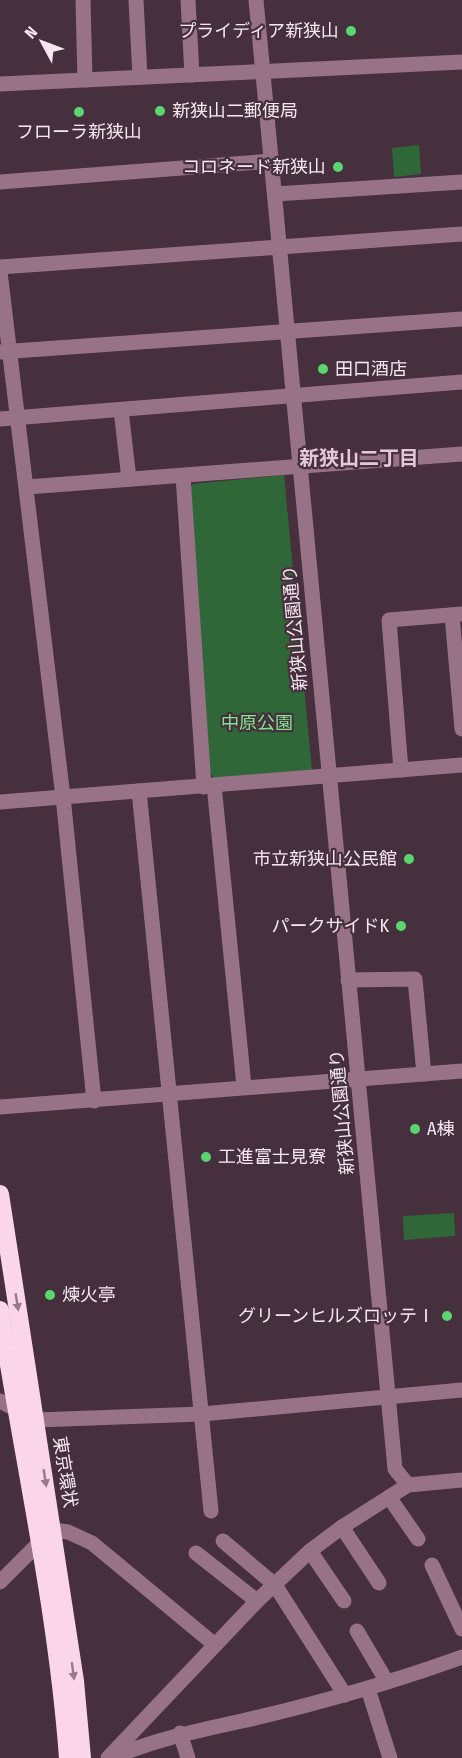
<svg xmlns="http://www.w3.org/2000/svg" width="462" height="1758" viewBox="0 0 462 1758" font-family="'Fira Sans Condensed','Noto Sans JP',sans-serif">
	<style>
		.green { fill: #306738 }
		.lines { fill: none; stroke-linecap: round; stroke-linejoin: round }
		.minor { stroke: #987287; stroke-width: 15 }
		.highway { stroke: #fbd5ea; stroke-width: 18 }
		.oneway { fill: #977a8b }
		.poi-dot { fill: #5ad56f; stroke: #46303d; stroke-width: 2 }
		.labels { text-anchor: middle; stroke-width: 4.5; stroke-linejoin: round; paint-order: stroke }
		.poi-label { font-size: 18px; fill: #f6e7ef; stroke: #46303d; text-anchor: end }
		.street-label { font-size: 18px; fill: #f6e7ef; stroke: #46303d }
		.park-label { font-size: 18px; fill: #7ee58c; stroke: #46303d }
		.neighbourhood-label { font-size: 20px; font-weight: bold; fill: #e5c8d8; stroke: #46303d }
	</style>
	<rect width="100%" height="100%" fill="#46303d"/>
	<g class="green">
		<polygon points="419,145 421,174 394,177 392,148"/>
		<polygon points="284,475 312,771 217,779 209,773 189,488 193,484"/>
		<polygon points="454,1213 455,1236 404,1240 403,1216"/>
	</g>
	<g class="lines">
		<g class="minor">
			<polyline points="83,0 85,80"/>
			<polyline points="136,0 140,77"/>
			<polyline points="188,0 192,75"/>
			<polyline points="256,0 395,1469 408,1485"/>
			<polyline points="0,84 462,62"/>
			<polyline points="0,182 272,161"/>
			<polyline points="275,194 462,182"/>
			<polyline points="0,267 462,234"/>
			<polyline points="0,272 63,797 94,1101"/>
			<polyline points="0,352 462,319"/>
			<polyline points="121,410 129,479"/>
			<polyline points="0,419 462,382"/>
			<polyline points="183,476 204,787"/>
			<polyline points="27,487 462,454"/>
			<polyline points="452,615 462,729"/>
			<polyline points="401,770 389,620 462,614"/>
			<polyline points="214,785 244,1086"/>
			<polyline points="139,791 211,1511"/>
			<polyline points="0,802 462,765"/>
			<polyline points="348,980 415,979 424,1074"/>
			<polyline points="0,1107 462,1071"/>
			<polyline points="0,1401 36,1420 202,1414 462,1390"/>
			<polyline points="389,1497 418,1539"/>
			<polyline points="342,1527 379,1583"/>
			<polyline points="53,1530 68,1532 92,1543 215,1645"/>
			<polyline points="223,1541 275,1585 345,1695"/>
			<polyline points="310,1551 344,1601"/>
			<polyline points="196,1553 257,1601"/>
			<polyline points="432,1565 462,1629"/>
			<polyline points="0,1582 40,1542"/>
			<polyline points="357,1631 387,1682"/>
			<polyline points="368,1689 390,1758"/>
			<polyline points="180,1733 188,1758"/>
			<path d="M114,1757C156,1739 197,1731 242,1721C316,1704 390,1683 462,1657"/>
			<polyline points="108,1758 257,1601 310,1551 342,1527 408,1485 462,1480"/>
		</g>
		<g class="highway">
			<polyline points="0,1194 75,1681 82,1758"/>
			<path d="M0,1310C23,1459 57,1608 68,1758"/>
		</g>
	</g>
	<defs><path id="oneway-solid" d="M-6-.8H1V-3.2L6.5 0L1 3.2V.8H-6Z" transform="scale(1.5)"/></defs>
	<g class="oneway">
		<use href="#oneway-solid" transform="translate(17 1302) rotate(81)"/>
		<use href="#oneway-solid" transform="translate(45 1478) rotate(81)"/>
		<use href="#oneway-solid" transform="translate(73 1671) rotate(82)"/>
	</g>
	<g class="poi-dot">
		<circle cx="351" cy="31" r="6"/>
		<circle cx="160" cy="111" r="6"/>
		<circle cx="79" cy="112" r="6"/>
		<circle cx="338" cy="167" r="6"/>
		<circle cx="323" cy="369" r="6"/>
		<circle cx="409" cy="859" r="6"/>
		<circle cx="401" cy="926" r="6"/>
		<circle cx="415" cy="1129" r="6"/>
		<circle cx="206" cy="1157" r="6"/>
		<circle cx="50" cy="1295" r="6"/>
		<circle cx="447" cy="1316" r="6"/>
	</g>
	<g class="labels">
		<g class="poi-label">
			<text x="339" y="37">プライディア新狭山</text>
			<text x="172" y="117" text-anchor="start">新狭山二郵便局</text>
			<text x="79" y="138" text-anchor="middle">フローラ新狭山</text>
			<text x="326" y="173">コロネード新狭山</text>
			<text x="335" y="375" text-anchor="start">田口酒店</text>
			<text x="397" y="865">市立新狭山公民館</text>
			<text x="389" y="932">パークサイドK</text>
			<text x="427" y="1135" text-anchor="start">A棟</text>
			<text x="218" y="1163" text-anchor="start">工進富士見寮</text>
			<text x="62" y="1301" text-anchor="start">煉火亭</text>
			<text x="435" y="1322">グリーンヒルズロッテⅠ</text>
		</g>
		<g class="street-label">
			<text transform="translate(295 628) rotate(-95)" y="6">新狭山公園通り</text>
			<text transform="translate(342 1112) rotate(-95)" y="6">新狭山公園通り</text>
			<text transform="translate(65 1472) rotate(81)" y="6">東京環状</text>
		</g>
		<g class="park-label">
			<text x="257" y="729">中原公園</text>
		</g>
		<g class="neighbourhood-label">
			<text x="359" y="465">新狭山二丁目</text>
		</g>
	</g>
	<g transform="translate(42 42) rotate(311)" stroke="#46303d" stroke-width="4.5" paint-order="stroke">
	<path d="M0-4.5L10 22L0 15L-10 22Z" fill="#f6e7ef"/>
	<text y="-9" font-size="16" font-weight="bold" text-anchor="middle" fill="#f6e7ef">N</text>
	</g>
</svg>
